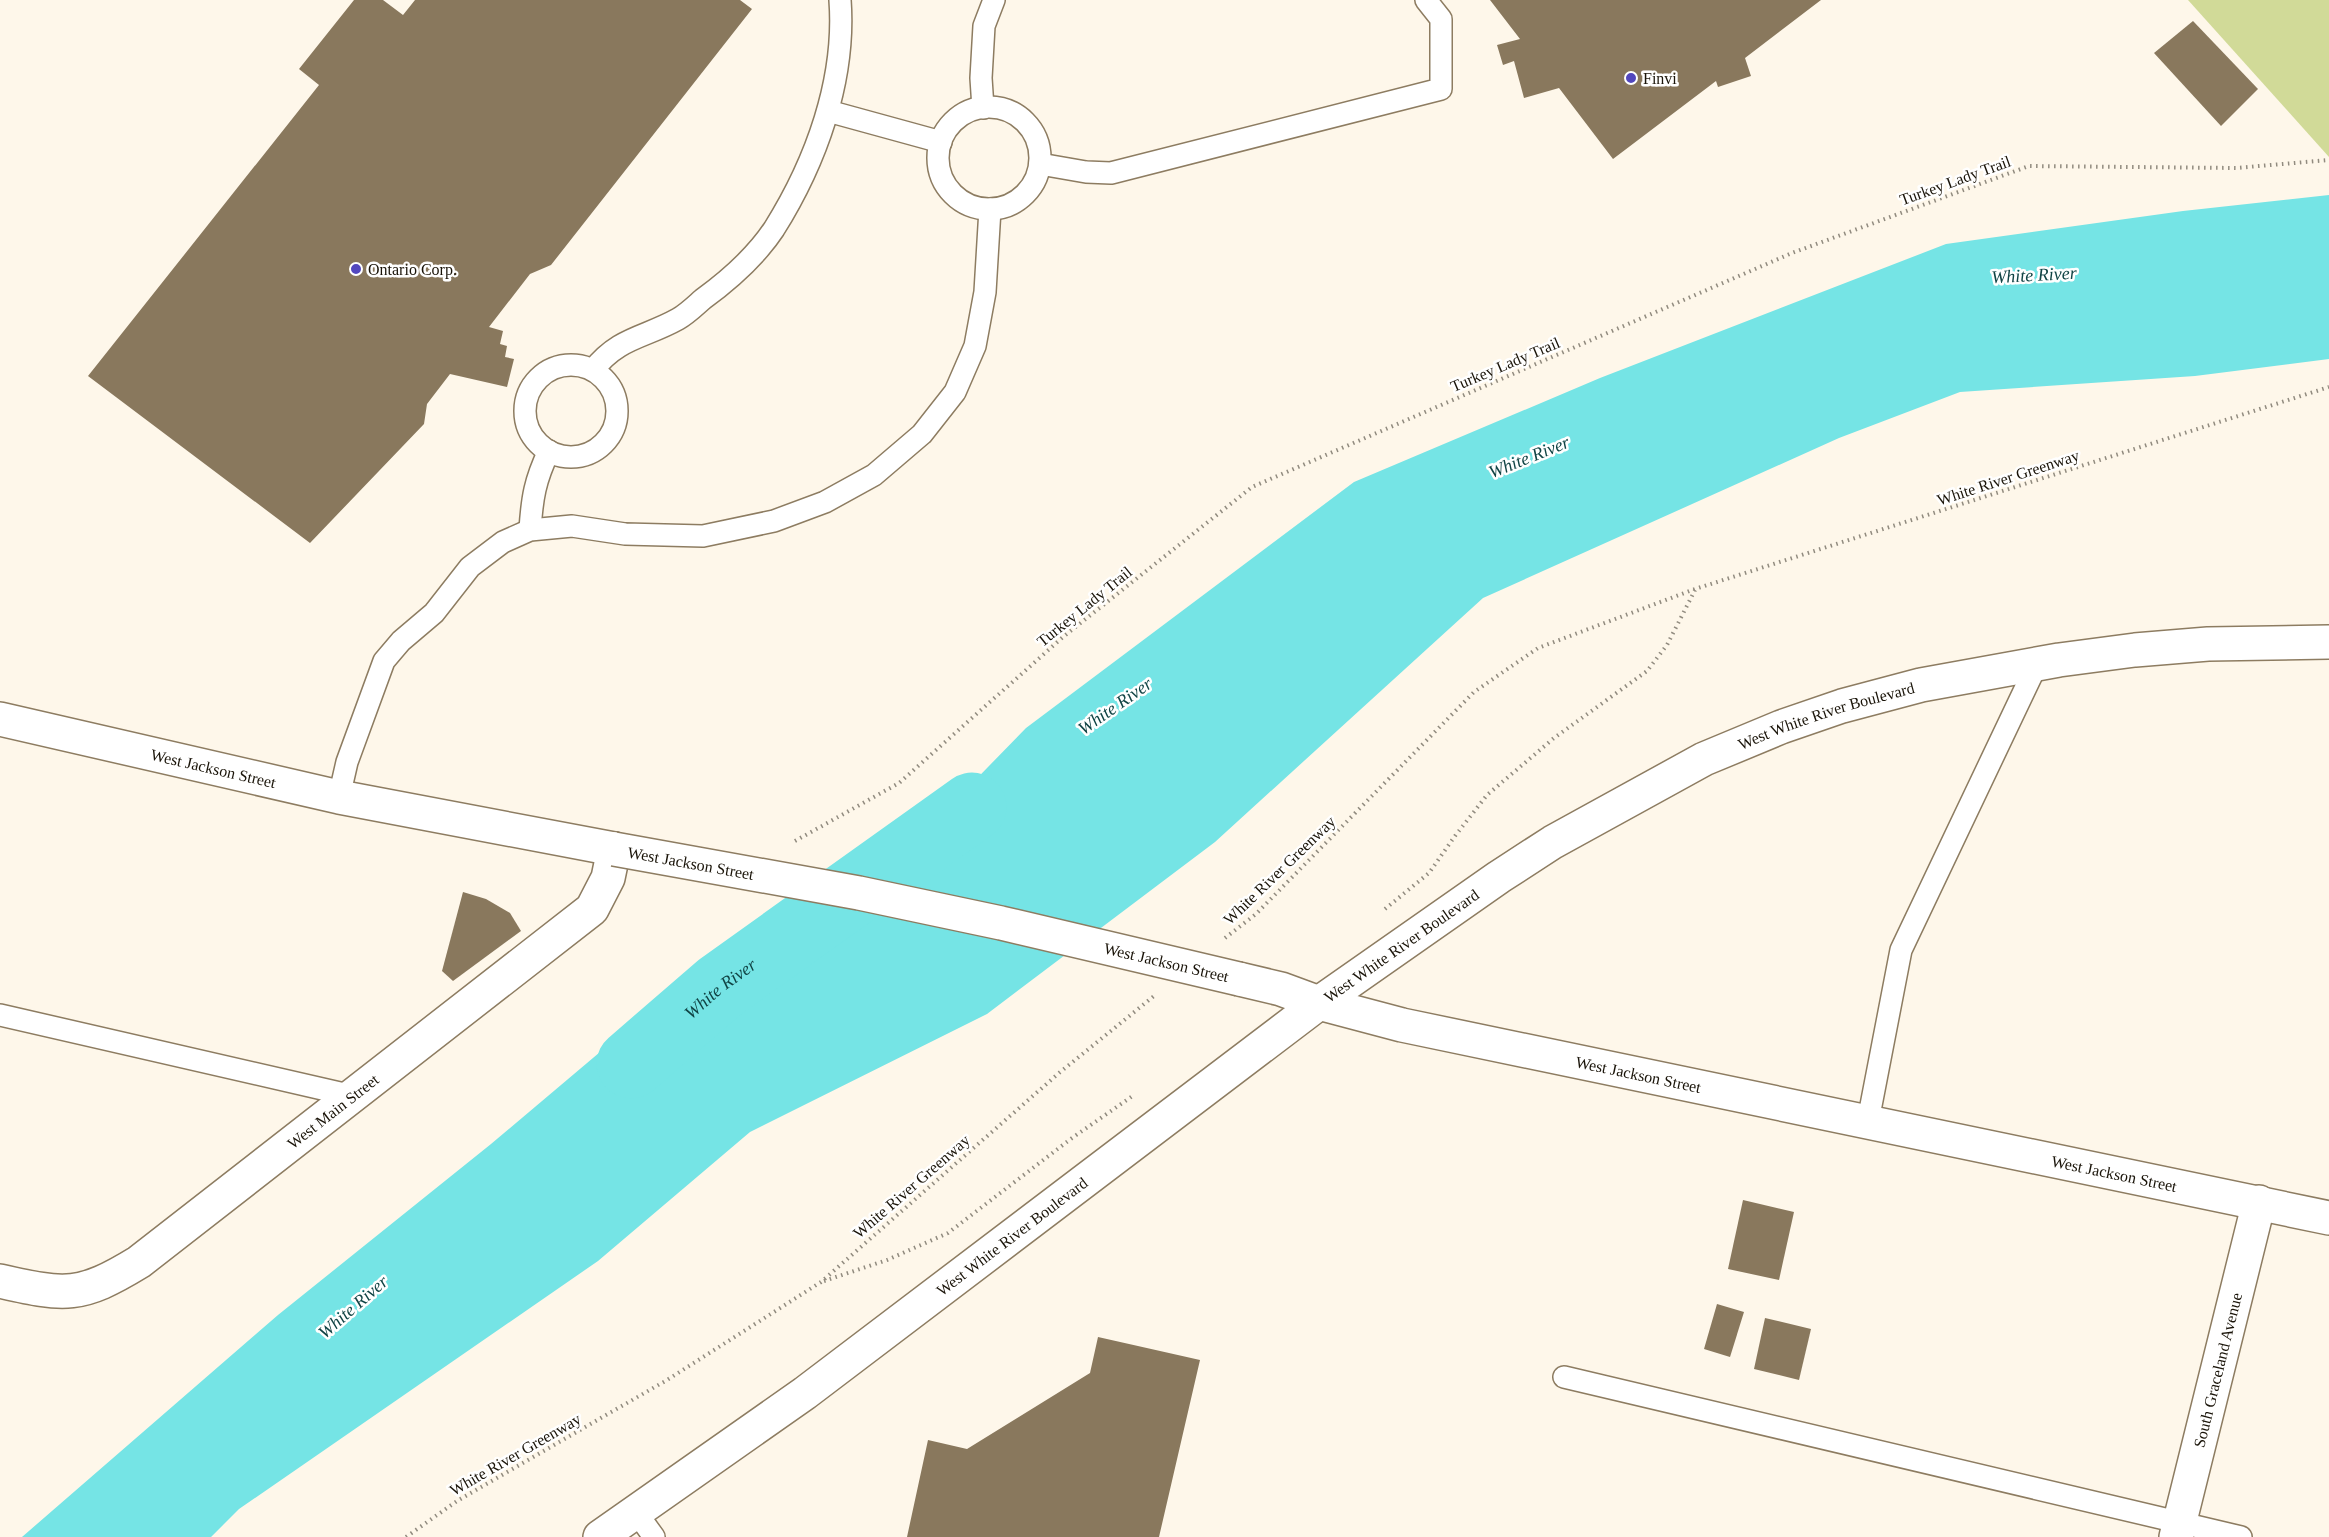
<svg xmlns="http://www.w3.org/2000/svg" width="2329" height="1537" viewBox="0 0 2329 1537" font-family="'Times New Roman',serif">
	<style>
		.green { fill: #d1da98 }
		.water { fill: #75e4e5 }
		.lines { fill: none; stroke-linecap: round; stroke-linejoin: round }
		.river { stroke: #75e4e5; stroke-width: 69 }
		.building { fill: #89785d }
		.service-casing { stroke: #8d7c61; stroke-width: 24 }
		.minor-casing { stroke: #8d7c61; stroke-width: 36 }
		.tertiary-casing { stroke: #8d7c61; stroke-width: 36 }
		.secondary-casing { stroke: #8d7c61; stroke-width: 36 }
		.path { stroke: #918b7f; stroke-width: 4; stroke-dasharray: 1.5 4.5; stroke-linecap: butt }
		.service { stroke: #fff; stroke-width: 21 }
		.minor { stroke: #fff; stroke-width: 33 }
		.tertiary { stroke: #fff; stroke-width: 33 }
		.secondary { stroke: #fff; stroke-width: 33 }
		.secondary-bridge-casing { stroke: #8d7c61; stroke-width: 36; stroke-linecap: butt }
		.secondary-bridge { stroke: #fff; stroke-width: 33 }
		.poi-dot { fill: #5247be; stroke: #fff; stroke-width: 2 }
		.labels { text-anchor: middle; stroke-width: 5; stroke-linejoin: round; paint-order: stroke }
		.poi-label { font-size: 16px; fill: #1a1409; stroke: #fff; text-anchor: start }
		.street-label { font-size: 16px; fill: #1a1409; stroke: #fff }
		.water-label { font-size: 18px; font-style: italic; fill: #114445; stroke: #fff }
	</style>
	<rect width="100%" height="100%" fill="#fef7ea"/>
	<polygon class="green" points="2188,0 2329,0 2329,157"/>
	<polygon class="water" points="2329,195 2329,359 2195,376 1960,392 1839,438 1483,598 1215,842 987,1014 750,1132 598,1261 239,1509 211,1537 22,1537 278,1315 491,1144 619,1036 798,962 1026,728 1354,482 1600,378 1946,244 2183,211"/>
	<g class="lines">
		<path class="river" id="s1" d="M631,1064L720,987L972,807"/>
	</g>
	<g class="building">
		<polygon points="354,0 383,0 403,15 415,0 740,0 752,9 551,265 530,274 489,327 503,331 500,344 507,346 505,357 514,359 507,387 450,374 427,404 424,424 310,543 88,376 319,85 299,69"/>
		<polygon points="1490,0 1821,0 1745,58 1751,76 1718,87 1716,81 1613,159 1559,88 1524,98 1514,61 1503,65 1497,45 1520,39"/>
		<polygon points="2193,21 2258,89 2221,126 2154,53"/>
		<polygon points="463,892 486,899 510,913 521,931 453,981 442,971"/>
		<polygon points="1743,1200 1794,1212 1779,1280 1728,1269"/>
		<polygon points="1717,1304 1744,1312 1730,1357 1704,1349"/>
		<polygon points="1765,1318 1811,1329 1799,1380 1754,1369"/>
		<polygon points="1098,1337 1200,1360 1159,1537 907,1537 928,1440 967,1449 1090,1373"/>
	</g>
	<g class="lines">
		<g class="service-casing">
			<g id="service">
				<circle cx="989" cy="158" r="51"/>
				<polyline points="983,108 981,78 984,26 994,0"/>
				<polyline points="828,111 941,142"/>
				<polyline points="1040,164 1086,172 1111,173 1441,89 1441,19 1426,0"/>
				<circle cx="571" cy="411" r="46"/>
				<path d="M593,370C619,337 644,338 678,319C687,314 695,306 703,299C729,280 756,256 774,229C816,162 846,80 840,0"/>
				<path d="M530,530C532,498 535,480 549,451"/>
				<polyline points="339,797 347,762 384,661 401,641 434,613 470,567 503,542 530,530 572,526 625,534 703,536 774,521 825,502 874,475 922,434 955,392 975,346 985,292 990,209"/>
				<polyline points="0,1015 353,1096"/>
				<polyline points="1868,1121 1901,950 2037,664"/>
				<polyline points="1564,1377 2241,1537"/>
				<polyline points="636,1512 654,1537"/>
			</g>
		</g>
		<g class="minor-casing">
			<g id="minor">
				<path id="s2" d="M0,1281C66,1296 80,1298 139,1262L592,909L608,878L614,849"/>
				<path id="s3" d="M2176,1537L2259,1202"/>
			</g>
		</g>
		<g class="tertiary-casing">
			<g id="tertiary">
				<path id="s4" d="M600,1537L805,1393L1319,1003L1499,877L1553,842L1704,759L1781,727L1842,706L1921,685L2059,660L2135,650L2208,644L2329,642"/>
			</g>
		</g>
		<g class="secondary-casing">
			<g id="secondary">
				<path id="s5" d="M0,719L339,797L614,849"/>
				<path id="s6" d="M1239,979L1281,989L1319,1003L1402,1025L2329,1218"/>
			</g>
		</g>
		<g class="path">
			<polyline points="795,841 899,783 1063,637 1252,487 1792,253 2029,166 2236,168 2329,160"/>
			<polyline points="1385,909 1429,873 1455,836 1487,795 1554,738 1647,671 1667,645 1695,590"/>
			<polyline points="1225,938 1256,914 1474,692 1538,648 1695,589 2329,387"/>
			<polyline points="824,1281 887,1260 948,1233 1072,1138 1134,1095"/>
			<polyline points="406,1537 457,1501 667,1380 821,1282 1059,1073 1154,996"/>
		</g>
		<use href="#service" class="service"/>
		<use href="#minor" class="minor"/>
		<use href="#tertiary" class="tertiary"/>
		<use href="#secondary" class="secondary"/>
		<g class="secondary-bridge-casing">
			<g id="secondary-bridge">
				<path id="s7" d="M614,849L859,893L1001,923L1239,979"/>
			</g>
		</g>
		<use href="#secondary-bridge" class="secondary-bridge"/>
	</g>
	<g class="poi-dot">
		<circle cx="1631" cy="78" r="6"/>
		<circle cx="356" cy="269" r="6"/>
	</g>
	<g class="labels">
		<g class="poi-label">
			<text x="1643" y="84">Finvi</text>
			<text x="368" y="275">Ontario Corp.</text>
		</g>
		<g class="street-label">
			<text transform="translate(1955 180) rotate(-20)" y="6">Turkey Lady Trail</text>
			<text transform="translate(1505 364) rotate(-23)" y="6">Turkey Lady Trail</text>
			<text transform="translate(2008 477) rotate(-18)" y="6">White River Greenway</text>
			<text transform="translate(1084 606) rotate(-39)" y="6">Turkey Lady Trail</text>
			<text dy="6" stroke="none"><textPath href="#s4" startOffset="1482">West White River Boulevard</textPath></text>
			<text dy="6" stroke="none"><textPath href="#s5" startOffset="219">West Jackson Street</textPath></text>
			<text dy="6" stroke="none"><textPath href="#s7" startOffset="78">West Jackson Street</textPath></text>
			<text transform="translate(1279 870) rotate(-44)" y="6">White River Greenway</text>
			<text dy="6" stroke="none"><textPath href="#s4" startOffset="996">West White River Boulevard</textPath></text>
			<text dy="6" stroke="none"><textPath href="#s7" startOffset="564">West Jackson Street</textPath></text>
			<text dy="6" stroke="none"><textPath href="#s6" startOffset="411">West Jackson Street</textPath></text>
			<text dy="6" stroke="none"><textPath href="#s2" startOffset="392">West Main Street</textPath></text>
			<text dy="6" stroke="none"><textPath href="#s6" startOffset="897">West Jackson Street</textPath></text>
			<text transform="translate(911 1186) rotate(-41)" y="6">White River Greenway</text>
			<text dy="6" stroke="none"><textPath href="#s4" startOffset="510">West White River Boulevard</textPath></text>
			<text dy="6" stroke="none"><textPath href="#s3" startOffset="172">South Graceland Avenue</textPath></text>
			<text transform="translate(515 1454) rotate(-30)" y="6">White River Greenway</text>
		</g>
		<g class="water-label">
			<text transform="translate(2034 275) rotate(-3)" y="6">White River</text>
			<text transform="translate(1529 457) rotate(-22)" y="6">White River</text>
			<text transform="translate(1115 706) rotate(-35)" y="6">White River</text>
			<text dy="6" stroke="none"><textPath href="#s1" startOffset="117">White River</textPath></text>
			<text transform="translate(353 1307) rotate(-41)" y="6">White River</text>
		</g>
	</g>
</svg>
